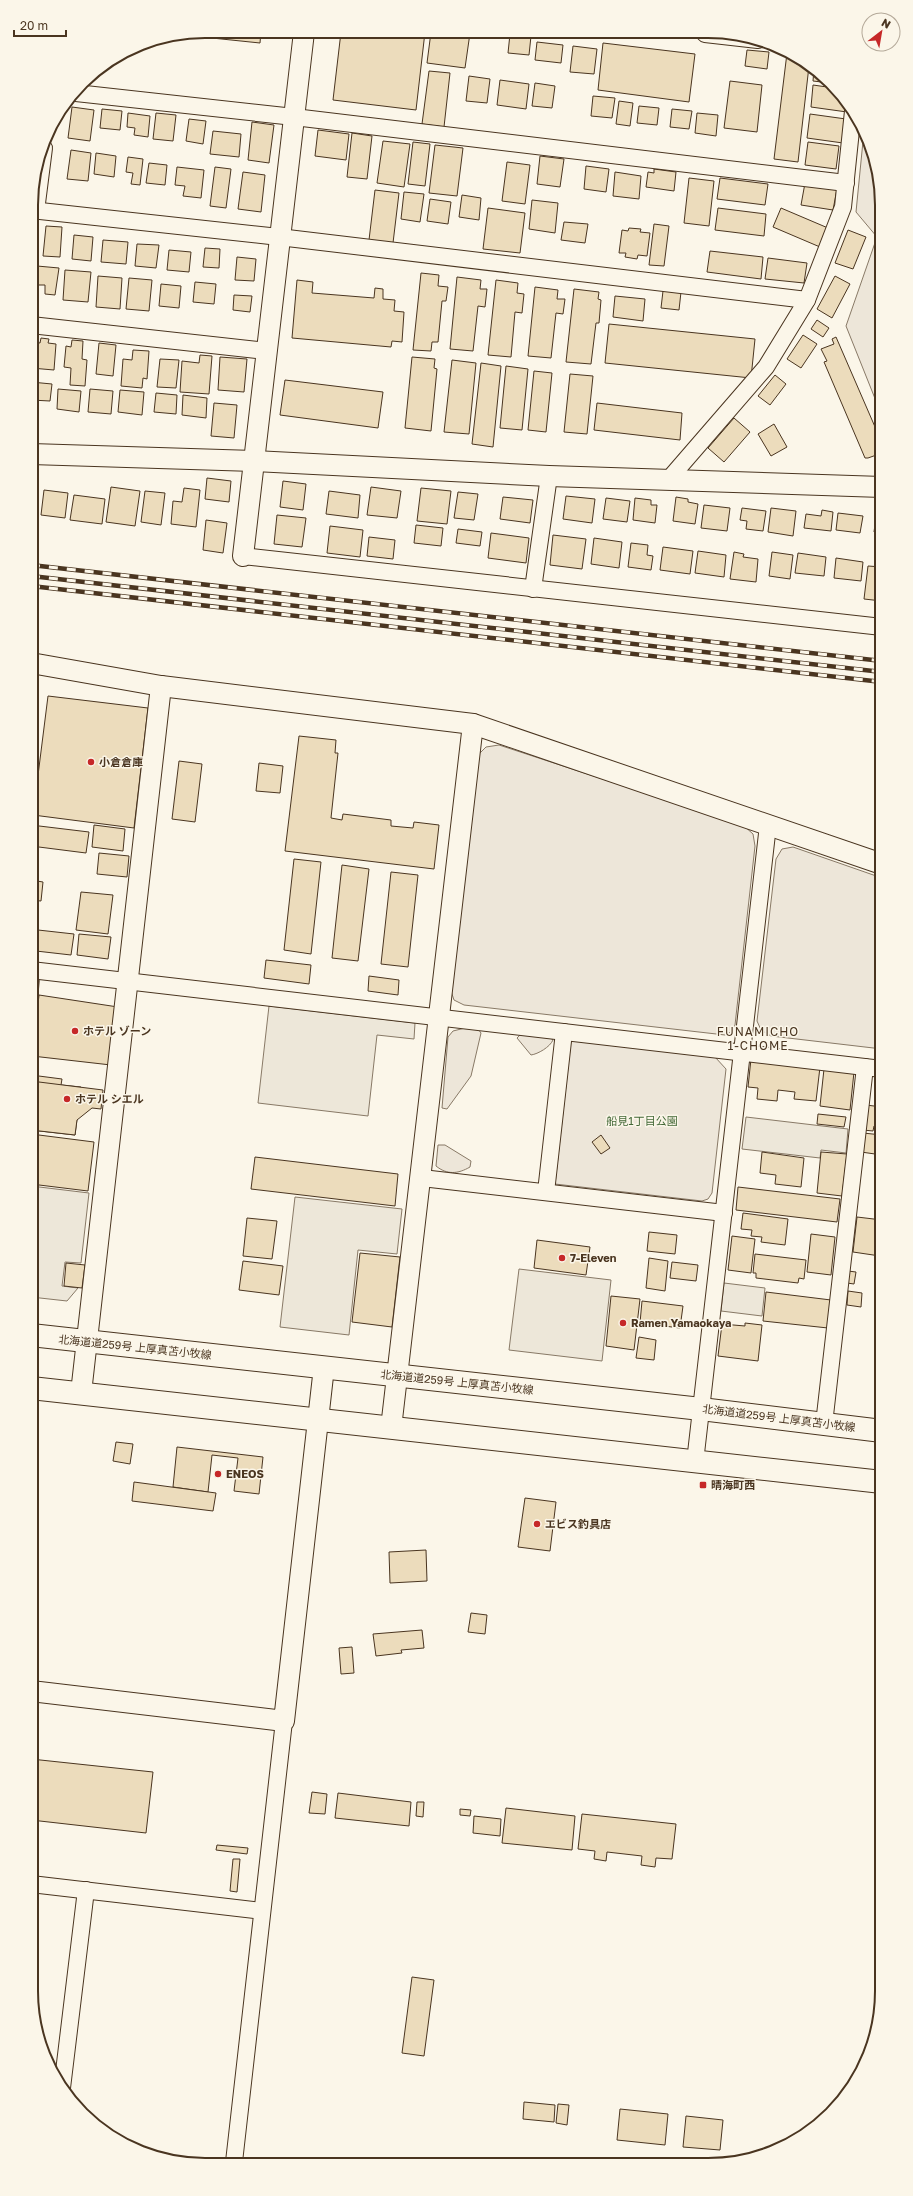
<svg xmlns="http://www.w3.org/2000/svg" width="913" height="2196" viewBox="0 0 913 2196" font-family="'Golos Text','Noto Sans JP',sans-serif">
	<style>
		.green { fill: #ede6d9; stroke: #887966 }
		.parking { fill: #ede7d9; stroke: #887966 }
		.building { fill: #ecdcbc; stroke: #4a3520 }
		.lines { fill: none; stroke-linecap: round; stroke-linejoin: round }
		.minor-casing { stroke: #4a3520; stroke-width: 18 }
		.tertiary-casing { stroke: #4a3520; stroke-width: 22 }
		.secondary-casing { stroke: #4a3520; stroke-width: 24 }
		.minor { stroke: #fbf6e9; stroke-width: 16 }
		.tertiary { stroke: #fbf6e9; stroke-width: 20 }
		.secondary { stroke: #fbf6e9; stroke-width: 22 }
		.rail-casing { stroke: #4a3520; stroke-width: 4.5 }
		.rail { stroke: #fbf6e9; stroke-width: 3; stroke-dasharray: 9; stroke-linecap: butt }
		.poi-dot { fill: #c62828; stroke: #fbf6e9; stroke-width: 1.5 }
		.labels { text-anchor: middle; stroke-width: 3; stroke-linejoin: round; paint-order: stroke }
		.poi-label { font-size: 11px; font-weight: bold; fill: #4a3520; stroke: #fbf6e9; text-anchor: start }
		.park-label { font-size: 11px; fill: #436837; stroke: #fbf6e9 }
		.street-label { font-size: 11px; fill: #4a3520; stroke: #fbf6e9 }
		.neighbourhood-label { font-size: 12px; letter-spacing: 1px; fill: #4a3520; stroke: #fbf6e9 }
		.rim { fill: none; stroke: #4a3520; stroke-width: 2 }
	</style>
	<rect width="100%" height="100%" fill="#fbf6e9"/>
	<g class="green">
		<polygon points="864,131 876,160 882,205 882,416 846,326 877,237 856,212"/>
		<polygon points="499,745 743,825 753,834 755,846 735,1025 731,1032 725,1035 464,1005 454,1000 451,991 478,755 486,747"/>
		<polygon points="793,847 882,878 882,1049 771,1036 761,1030 757,1021 776,859 782,849"/>
		<polygon points="465,1028 478,1029 481,1033 471,1076 447,1109 442,1108 448,1037 453,1031"/>
		<path d="M521,1034L548,1036L553,1040C550,1047 538,1054 531,1055L517,1038Z"/>
		<polygon points="571,1040 715,1057 726,1069 712,1193 708,1199 702,1201 555,1184"/>
		<path d="M438,1145H445L471,1161L470,1167C458,1174 447,1175 436,1166Z"/>
	</g>
	<g class="parking">
		<polygon points="31,976 40,977 38,993 31,992"/>
		<polygon points="269,1006 415,1023 414,1039 377,1035 368,1116 258,1103"/>
		<polygon points="746,1117 848,1129 846,1153 821,1150 820,1158 742,1149"/>
		<polygon points="31,1186 89,1193 81,1263 65,1262 62,1286 78,1288 67,1301 31,1297"/>
		<polygon points="295,1197 402,1209 397,1254 358,1250 349,1335 280,1327"/>
		<polygon points="519,1269 611,1280 602,1361 509,1350"/>
		<polygon points="724,1283 765,1288 762,1316 721,1311"/>
	</g>
	<g class="building">
		<polygon points="205,31 261,31 260,43 183,35"/>
		<polygon points="341,32 425,32 416,110 333,100"/>
		<polygon points="431,32 470,33 465,68 427,63"/>
		<polygon points="510,34 531,36 529,55 508,53"/>
		<polygon points="537,42 563,45 561,63 535,60"/>
		<polygon points="603,43 695,54 689,102 598,90"/>
		<polygon points="573,46 597,49 594,74 570,72"/>
		<polygon points="747,50 769,52 767,69 745,66"/>
		<polygon points="787,53 792,54 809,66 798,162 774,159"/>
		<polygon points="814,69 823,74 830,83 813,81"/>
		<polygon points="429,71 450,73 444,127 422,124"/>
		<polygon points="469,76 490,79 487,103 466,101"/>
		<polygon points="500,80 529,84 526,109 497,105"/>
		<polygon points="730,81 762,85 757,132 724,128"/>
		<polygon points="535,83 555,86 552,108 532,106"/>
		<polygon points="813,85 834,88 847,105 847,112 811,107"/>
		<polygon points="593,96 615,98 612,118 591,116"/>
		<polygon points="619,101 633,103 630,126 616,124"/>
		<polygon points="639,106 659,108 657,125 637,123"/>
		<polygon points="72,107 94,110 90,141 68,138"/>
		<polygon points="102,109 122,111 120,130 100,128"/>
		<polygon points="672,109 692,111 689,129 670,127"/>
		<polygon points="128,113 150,116 148,137 134,135 135,128 127,127"/>
		<polygon points="156,113 176,115 173,141 153,139"/>
		<polygon points="697,113 718,115 716,136 695,133"/>
		<polygon points="810,114 846,119 843,143 807,138"/>
		<polygon points="189,119 206,121 203,144 186,141"/>
		<polygon points="252,122 274,125 269,163 248,160"/>
		<polygon points="318,130 349,134 346,160 315,156"/>
		<polygon points="213,131 241,134 239,157 210,154"/>
		<polygon points="352,133 372,136 367,179 347,177"/>
		<polygon points="383,141 410,144 404,187 377,183"/>
		<polygon points="413,142 430,144 425,186 408,184"/>
		<polygon points="808,142 839,146 836,169 805,165"/>
		<polygon points="435,145 463,148 457,196 429,193"/>
		<polygon points="71,150 91,153 88,181 67,179"/>
		<polygon points="96,153 116,156 114,177 94,174"/>
		<polygon points="540,156 564,159 560,187 537,184"/>
		<polygon points="128,157 143,159 140,185 131,184 133,173 126,172"/>
		<polygon points="507,162 530,165 525,204 502,201"/>
		<polygon points="149,163 167,165 165,185 146,183"/>
		<polygon points="586,166 609,169 606,192 584,189"/>
		<polygon points="177,167 204,170 201,198 183,196 185,186 175,185"/>
		<polygon points="215,167 231,169 226,208 210,206"/>
		<polygon points="654,169 676,172 674,191 646,187 648,172 654,173"/>
		<polygon points="243,172 265,175 261,212 238,209"/>
		<polygon points="615,172 641,176 639,199 613,196"/>
		<polygon points="689,178 714,181 709,226 684,223"/>
		<polygon points="720,178 768,184 765,205 717,199"/>
		<polygon points="805,183 837,189 833,210 801,205"/>
		<polygon points="375,190 399,193 393,243 369,240"/>
		<polygon points="404,192 424,194 420,222 401,219"/>
		<polygon points="462,195 481,198 479,220 459,217"/>
		<polygon points="430,199 451,202 448,224 427,221"/>
		<polygon points="532,200 558,203 555,233 529,229"/>
		<polygon points="488,208 525,213 520,253 483,249"/>
		<polygon points="718,208 766,214 764,236 715,230"/>
		<polygon points="781,208 828,228 820,247 773,227"/>
		<polygon points="564,222 588,224 585,243 561,240"/>
		<polygon points="654,224 669,226 664,266 649,265"/>
		<polygon points="46,226 62,227 60,257 43,256"/>
		<polygon points="629,228 641,229 640,232 650,233 647,256 638,255 637,259 625,257 626,253 619,253 622,230 628,231"/>
		<polygon points="848,230 866,237 853,269 835,263"/>
		<polygon points="74,235 93,237 91,261 72,259"/>
		<polygon points="103,240 128,242 126,264 101,262"/>
		<polygon points="137,244 159,245 156,268 135,266"/>
		<polygon points="205,248 220,249 219,268 203,267"/>
		<polygon points="169,250 191,252 189,272 167,270"/>
		<polygon points="710,251 763,257 761,279 707,272"/>
		<polygon points="237,257 256,259 254,281 235,280"/>
		<polygon points="768,258 807,263 804,283 765,279"/>
		<polygon points="37,266 59,268 55,295 45,294 45,285 35,285"/>
		<polygon points="65,270 91,272 88,302 63,300"/>
		<polygon points="421,273 439,275 438,286 448,287 446,301 442,301 438,342 432,342 431,351 413,350"/>
		<polygon points="98,276 122,278 120,309 96,307"/>
		<polygon points="835,276 850,284 832,318 817,309"/>
		<polygon points="457,277 481,280 480,289 487,289 485,307 478,306 473,351 450,349"/>
		<polygon points="129,278 152,280 149,311 126,309"/>
		<polygon points="297,280 313,282 312,293 374,298 375,288 383,289 383,299 395,300 394,311 404,312 402,342 392,341 391,347 292,338"/>
		<polygon points="496,280 518,283 517,293 524,294 522,313 515,312 511,357 488,355"/>
		<polygon points="195,282 216,284 214,304 193,302"/>
		<polygon points="161,284 181,286 179,308 159,306"/>
		<polygon points="535,287 558,290 557,299 565,299 563,314 556,313 551,358 528,356"/>
		<polygon points="574,289 599,292 598,299 601,300 599,323 596,323 591,364 566,362"/>
		<polygon points="663,291 681,292 679,310 661,308"/>
		<polygon points="234,295 252,296 250,312 233,310"/>
		<polygon points="615,296 645,299 643,321 613,317"/>
		<polygon points="817,320 829,328 823,337 811,329"/>
		<polygon points="609,324 755,339 751,378 605,363"/>
		<polygon points="803,335 817,344 801,368 787,359"/>
		<polygon points="836,337 882,443 882,453 868,458 865,458 824,362 827,361 821,349 834,344 832,339"/>
		<polygon points="41,338 49,339 48,343 56,344 54,370 31,368 33,342 40,343"/>
		<polygon points="72,340 83,341 82,359 87,360 85,386 70,385 71,368 64,367 66,346 71,347"/>
		<polygon points="99,343 116,345 113,376 96,374"/>
		<polygon points="133,350 149,351 147,379 143,378 142,388 121,386 123,359 132,360"/>
		<polygon points="200,355 212,356 209,394 180,392 182,361 199,363"/>
		<polygon points="220,357 247,359 244,392 218,390"/>
		<polygon points="412,357 435,359 434,368 437,369 431,431 405,428"/>
		<polygon points="160,359 179,360 176,388 157,387"/>
		<polygon points="452,360 476,363 469,434 444,432"/>
		<polygon points="481,363 501,366 493,447 472,444"/>
		<polygon points="506,366 528,369 522,430 500,428"/>
		<polygon points="534,371 552,373 546,432 528,430"/>
		<polygon points="570,374 593,376 587,434 564,432"/>
		<polygon points="775,375 786,384 770,405 758,396"/>
		<polygon points="285,380 383,392 378,428 280,415"/>
		<polygon points="31,382 52,384 50,401 31,400"/>
		<polygon points="58,389 81,391 79,412 57,409"/>
		<polygon points="90,389 113,391 111,414 88,412"/>
		<polygon points="120,390 144,392 142,415 118,412"/>
		<polygon points="156,393 177,395 176,414 154,412"/>
		<polygon points="183,395 207,398 206,418 182,415"/>
		<polygon points="214,403 237,405 234,438 211,436"/>
		<polygon points="597,403 682,413 680,440 594,430"/>
		<polygon points="734,418 750,432 724,462 708,448"/>
		<polygon points="774,424 787,447 771,456 758,434"/>
		<polygon points="207,478 231,481 229,502 205,499"/>
		<polygon points="283,481 306,484 303,510 280,507"/>
		<polygon points="111,487 140,491 135,526 106,522"/>
		<polygon points="371,487 401,491 397,518 367,515"/>
		<polygon points="184,488 200,490 196,527 171,524 173,501 182,502"/>
		<polygon points="421,488 451,491 447,524 417,521"/>
		<polygon points="31,490 38,491 34,520 31,519"/>
		<polygon points="44,490 68,493 65,518 41,515"/>
		<polygon points="145,491 165,493 161,525 141,522"/>
		<polygon points="329,491 360,495 358,518 326,514"/>
		<polygon points="458,492 478,494 474,520 454,518"/>
		<polygon points="74,495 105,499 102,524 70,520"/>
		<polygon points="566,496 595,499 592,523 563,519"/>
		<polygon points="503,497 533,500 530,523 500,519"/>
		<polygon points="676,497 688,499 688,502 698,504 695,524 673,521"/>
		<polygon points="606,498 630,501 627,522 603,519"/>
		<polygon points="635,498 651,500 651,505 657,505 655,523 633,520"/>
		<polygon points="878,502 882,503 882,533 874,532"/>
		<polygon points="704,505 730,508 727,531 701,528"/>
		<polygon points="742,508 766,511 763,531 746,529 747,521 740,520"/>
		<polygon points="771,508 796,511 793,536 768,532"/>
		<polygon points="822,510 833,512 831,531 804,528 806,514 821,516"/>
		<polygon points="838,513 863,516 860,533 836,530"/>
		<polygon points="277,515 306,518 302,547 274,544"/>
		<polygon points="206,520 227,523 223,553 203,550"/>
		<polygon points="416,525 443,528 441,546 414,543"/>
		<polygon points="330,526 363,530 360,557 327,553"/>
		<polygon points="458,529 482,532 480,546 456,543"/>
		<polygon points="491,533 529,538 526,563 488,558"/>
		<polygon points="553,535 586,539 582,569 550,565"/>
		<polygon points="369,537 395,540 393,559 367,556"/>
		<polygon points="594,538 622,542 619,568 591,564"/>
		<polygon points="631,543 648,545 647,555 653,556 651,570 628,567"/>
		<polygon points="663,547 693,551 690,574 660,570"/>
		<polygon points="698,551 726,555 724,577 695,573"/>
		<polygon points="734,552 744,554 743,557 758,559 756,582 730,579"/>
		<polygon points="772,552 793,555 790,579 769,576"/>
		<polygon points="798,553 826,557 824,576 795,573"/>
		<polygon points="836,558 863,562 861,581 834,578"/>
		<polygon points="868,566 882,567 882,601 864,599"/>
		<polygon points="48,696 148,708 134,828 33,815"/>
		<polygon points="299,736 336,740 335,753 338,753 331,818 342,820 343,814 391,820 391,826 413,828 414,822 439,825 434,869 285,851"/>
		<polygon points="179,761 202,764 195,822 172,819"/>
		<polygon points="259,763 283,766 280,793 256,791"/>
		<polygon points="31,825 89,832 86,853 31,846"/>
		<polygon points="94,825 125,829 123,851 92,847"/>
		<polygon points="99,853 129,856 127,877 97,874"/>
		<polygon points="294,859 321,862 311,954 284,950"/>
		<polygon points="342,865 369,869 358,961 332,958"/>
		<polygon points="391,872 418,875 408,967 381,964"/>
		<polygon points="31,880 43,882 41,901 31,900"/>
		<polygon points="81,892 113,895 108,934 76,930"/>
		<polygon points="38,930 74,934 71,955 36,951"/>
		<polygon points="79,934 111,937 108,959 77,955"/>
		<polygon points="266,960 311,965 309,984 264,978"/>
		<polygon points="369,976 399,980 398,995 368,991"/>
		<polygon points="31,995 37,995 34,1019 31,1019"/>
		<polygon points="39,995 118,1007 111,1065 32,1056"/>
		<polygon points="751,1059 820,1067 816,1101 794,1099 795,1092 778,1090 777,1101 757,1099 758,1088 748,1087"/>
		<polygon points="824,1069 854,1072 850,1110 820,1106"/>
		<polygon points="31,1075 62,1079 61,1085 81,1087 75,1135 31,1130"/>
		<polygon points="31,1081 103,1090 101,1109 92,1108 77,1120 75,1135 31,1130"/>
		<polygon points="866,1105 882,1107 882,1127 874,1126 873,1131 863,1130"/>
		<polygon points="818,1114 846,1117 844,1127 817,1124"/>
		<polygon points="863,1133 882,1135 882,1155 861,1152"/>
		<polygon points="31,1134 94,1142 88,1191 31,1184"/>
		<polygon points="601,1135 610,1148 601,1154 592,1142"/>
		<polygon points="762,1152 804,1158 801,1187 775,1184 776,1175 760,1173"/>
		<polygon points="821,1152 847,1154 842,1196 817,1193"/>
		<polygon points="255,1157 398,1174 395,1206 251,1189"/>
		<polygon points="738,1187 840,1199 837,1222 736,1210"/>
		<polygon points="743,1213 788,1219 785,1245 761,1242 762,1237 751,1236 752,1230 741,1229"/>
		<polygon points="857,1217 882,1220 880,1256 853,1252"/>
		<polygon points="247,1218 277,1221 272,1259 243,1256"/>
		<polygon points="649,1232 677,1235 675,1254 647,1251"/>
		<polygon points="811,1234 835,1237 831,1275 807,1272"/>
		<polygon points="732,1236 755,1239 751,1273 728,1270"/>
		<polygon points="537,1240 590,1247 586,1275 534,1268"/>
		<polygon points="360,1253 400,1257 392,1327 352,1322"/>
		<polygon points="755,1254 806,1260 804,1279 799,1278 798,1283 756,1278 756,1273 753,1273"/>
		<polygon points="649,1258 668,1261 665,1291 646,1288"/>
		<polygon points="243,1261 283,1266 279,1295 239,1290"/>
		<polygon points="672,1262 698,1265 696,1281 670,1278"/>
		<polygon points="66,1263 85,1265 82,1288 64,1286"/>
		<polygon points="848,1271 856,1272 854,1284 847,1283"/>
		<polygon points="848,1291 862,1293 861,1307 847,1305"/>
		<polygon points="766,1292 831,1300 828,1328 763,1321"/>
		<polygon points="611,1296 640,1299 634,1350 606,1346"/>
		<polygon points="642,1301 683,1306 680,1328 640,1323"/>
		<polygon points="745,1323 762,1325 758,1361 718,1356 722,1324 745,1326"/>
		<polygon points="639,1337 656,1340 654,1360 636,1358"/>
		<polygon points="116,1442 133,1444 130,1464 113,1461"/>
		<polygon points="177,1447 263,1457 259,1494 234,1491 238,1458 212,1455 208,1492 173,1487"/>
		<polygon points="134,1482 216,1493 213,1511 132,1501"/>
		<polygon points="525,1498 556,1502 550,1551 518,1547"/>
		<polygon points="426,1550 427,1581 390,1583 389,1552"/>
		<polygon points="471,1613 487,1615 485,1634 468,1632"/>
		<polygon points="422,1630 424,1648 401,1650 402,1653 376,1656 373,1634"/>
		<polygon points="352,1647 354,1673 341,1674 339,1648"/>
		<polygon points="31,1759 153,1772 146,1833 31,1820"/>
		<polygon points="312,1792 327,1794 325,1814 309,1813"/>
		<polygon points="338,1793 411,1802 409,1826 335,1818"/>
		<polygon points="417,1802 424,1802 423,1817 416,1816"/>
		<polygon points="506,1808 575,1816 572,1850 502,1843"/>
		<polygon points="460,1809 471,1810 470,1816 460,1815"/>
		<polygon points="582,1814 676,1824 672,1859 656,1858 655,1867 641,1865 642,1856 607,1852 606,1861 594,1859 595,1851 578,1849"/>
		<polygon points="474,1816 501,1819 500,1836 473,1833"/>
		<polygon points="217,1845 248,1848 247,1854 216,1850"/>
		<polygon points="233,1859 240,1859 237,1892 230,1891"/>
		<polygon points="412,1977 434,1980 424,2056 402,2053"/>
		<polygon points="524,2102 555,2105 554,2122 523,2119"/>
		<polygon points="558,2104 569,2105 567,2125 556,2123"/>
		<polygon points="620,2109 668,2114 665,2145 617,2140"/>
		<polygon points="686,2116 723,2120 720,2150 683,2147"/>
	</g>
	<g class="lines">
		<g class="minor-casing">
			<g id="minor">
				<polyline points="705,34 758,40"/>
				<polyline points="76,93 294,117 846,183"/>
				<polyline points="31,210 279,237 807,300"/>
				<polyline points="36,211 44,148"/>
				<polyline points="31,325 266,351"/>
				<polyline points="669,479 766,367 807,300 843,207 853,111"/>
				<polyline points="243,556 882,627"/>
				<polyline points="533,589 549,476"/>
				<polyline points="31,970 882,1069"/>
				<polyline points="422,1178 724,1213"/>
				<polyline points="546,1192 564,1032"/>
				<polyline points="824,1424 865,1067"/>
				<polyline points="695,1462 768,825"/>
				<polyline points="31,1884 262,1911"/>
				<polyline points="62,2088 86,1890"/>
				<polyline points="234,2162 284,1721"/>
			</g>
		</g>
		<g class="tertiary-casing">
			<g id="tertiary">
				<polyline points="31,454 254,461 549,476 882,487"/>
				<polyline points="243,556 304,32"/>
				<polyline points="31,663 161,686 473,724 882,864"/>
				<polyline points="81,1393 161,686"/>
				<polyline points="391,1428 473,724"/>
				<polyline points="31,1691 284,1721 324,1367"/>
			</g>
		</g>
		<g class="secondary-casing">
			<g id="secondary">
				<polyline points="31,1335 701,1409 882,1431"/>
				<polyline points="31,1388 882,1482"/>
			</g>
		</g>
		<use href="#minor" class="minor"/>
		<use href="#tertiary" class="tertiary"/>
		<use href="#secondary" class="secondary"/>
		<g class="rail-casing">
			<g id="rail">
				<polyline points="31,565 882,661"/>
				<polyline points="31,576 882,672"/>
				<polyline points="31,586 882,682"/>
			</g>
		</g>
		<use href="#rail" class="rail"/>
	</g>
	<g class="poi-dot">
		<circle cx="91" cy="762" r="4"/>
		<circle cx="75" cy="1031" r="4"/>
		<circle cx="67" cy="1099" r="4"/>
		<circle cx="562" cy="1258" r="4"/>
		<circle cx="623" cy="1323" r="4"/>
		<circle cx="218" cy="1474" r="4"/>
		<rect x="699" y="1481" width="8" height="8" rx="2"/>
		<circle cx="537" cy="1524" r="4"/>
	</g>
	<g class="labels">
		<g class="poi-label">
			<text x="99" y="766">小倉倉庫</text>
			<text x="83" y="1035">ホテル ゾーン</text>
			<text x="75" y="1103">ホテル シエル</text>
			<text x="570" y="1262">7-Eleven</text>
			<text x="631" y="1327">Ramen Yamaokaya</text>
			<text x="226" y="1478">ENEOS</text>
			<text x="711" y="1489">晴海町西</text>
			<text x="545" y="1528">エビス釣具店</text>
		</g>
		<g class="park-label">
			<text x="642" y="1125">船見1丁目公園</text>
		</g>
		<g class="street-label">
			<text transform="translate(135 1347) rotate(6)" y="4">北海道道259号 上厚真苫小牧線</text>
			<text transform="translate(457 1382) rotate(6)" y="4">北海道道259号 上厚真苫小牧線</text>
			<text transform="translate(779 1418) rotate(7)" y="4">北海道道259号 上厚真苫小牧線</text>
		</g>
		<g class="neighbourhood-label">
			<text x="758" y="1036">FUNAMICHO<tspan x="758" dy="14">1-CHOME</tspan></text>
		</g>
	</g>
	<path d="M0 0H913V2196H0ZM205 38H708A167 167 0 0 1 875 205V1991A167 167 0 0 1 708 2158H205A167 167 0 0 1 38 1991V205A167 167 0 0 1 205 38Z" fill="#fbf6e9" fill-rule="evenodd"/>
	<path class="rim" d="M205 38H708A167 167 0 0 1 875 205V1991A167 167 0 0 1 708 2158H205A167 167 0 0 1 38 1991V205A167 167 0 0 1 205 38Z"/>
	<g transform="translate(881 32) rotate(31)"><circle r="19" fill="#fbf6e9" stroke="#b4a999"/>
	<path d="M0-3L7 15L0 10L-7 15Z" fill="#c62828"/>
	<text y="-6" font-size="11" font-weight="bold" text-anchor="middle" fill="#4a3520">N</text>
	</g>
	<path d="M14 30v6h52v-6" fill="none" stroke="#4a3520" stroke-width="2"/>
	<text x="20" y="30" font-size="12" fill="#4a3520" stroke="#fbf6e9" stroke-width="3" paint-order="stroke">20 m</text>
</svg>
